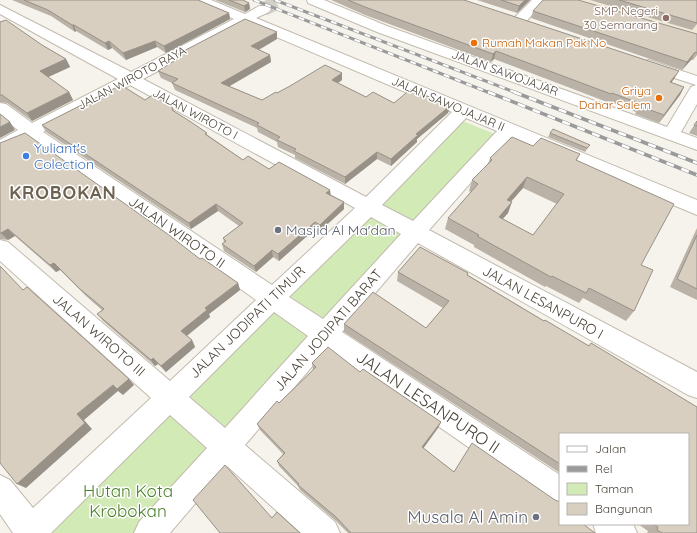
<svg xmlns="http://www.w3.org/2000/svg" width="697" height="533" viewBox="0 0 697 533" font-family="Quicksand,sans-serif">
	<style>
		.education { fill: #efe8d6 }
		.green { fill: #d2eab5 }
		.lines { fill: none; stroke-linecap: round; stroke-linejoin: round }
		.minor-tunnel { stroke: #d4d0c8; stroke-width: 14; stroke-dasharray: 14 7; stroke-linecap: butt }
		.minor-casing { stroke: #c2bbae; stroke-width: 2 }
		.minor { fill: #fff; fill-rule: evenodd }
		.rail-far1-casing { stroke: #9a9a9a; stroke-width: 3 }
		.rail-casing { stroke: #9a9a9a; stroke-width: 3.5 }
		.rail-far1 { stroke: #fff; stroke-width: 2; stroke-dasharray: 6; stroke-linecap: butt }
		.rail { stroke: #fff; stroke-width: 2.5; stroke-dasharray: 8; stroke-linecap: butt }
		.wall { fill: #bab2a6; fill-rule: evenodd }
		.shaded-wall { fill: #979187 }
		.building { fill: #d8cfc1; stroke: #979187; fill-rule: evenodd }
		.education-dot { fill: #8d6e63; stroke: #fff; stroke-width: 1.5 }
		.food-dot { fill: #e8710a; stroke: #fff; stroke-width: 1.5 }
		.shop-dot { fill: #3f7fe0; stroke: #fff; stroke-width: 1.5 }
		.worship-dot { fill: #6b7280; stroke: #fff; stroke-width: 1.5 }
		.labels { text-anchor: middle; stroke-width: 3; stroke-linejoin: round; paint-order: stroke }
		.far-education-label { font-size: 12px; fill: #785e54; stroke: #fff; text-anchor: end }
		.far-food-label { font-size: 12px; fill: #c56008; stroke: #fff; text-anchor: start }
		.far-street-label { font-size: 12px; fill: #4b4439; stroke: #fff }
		.shop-label { font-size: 14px; fill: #366cbe; stroke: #fff; text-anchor: start }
		.worship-label { font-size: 14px; fill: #5b616d; stroke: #fff; text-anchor: start }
		.street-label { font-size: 14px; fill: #4b4439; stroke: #fff }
		.near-street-label { font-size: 17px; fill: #4b4439; stroke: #fff }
		.near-park-label { font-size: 17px; fill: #4a7f2a; stroke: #fff }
		.near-worship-label { font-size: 17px; fill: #5b616d; stroke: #fff; text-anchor: end }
		.district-label { font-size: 18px; font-weight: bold; letter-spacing: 1px; fill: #6e6250; stroke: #fff }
	</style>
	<rect width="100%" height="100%" fill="#f6f3ec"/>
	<polygon class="education" points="575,0 697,0 697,36"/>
	<polygon class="green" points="460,120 495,134 141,533 52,533"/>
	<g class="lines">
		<polyline class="minor-tunnel" points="264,9 282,0"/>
		<g class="minor-casing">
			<g id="minor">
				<path d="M194,0H211L245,14L259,6H269L271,9L269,12L256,18L697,200V215L511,137L429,230L697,372V398L688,395L418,243L342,332L560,475V507L549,503L327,349L245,445L335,522L340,533H301L227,466L170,533H134L139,522L207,448L170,415L51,533H13L0,514V475L10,480L33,508L151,398L0,261V240L8,242L170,381L256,300L30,139L0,153V140L18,130L0,116V103L6,104L32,123L118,79L0,14V5L131,72L234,19L195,3ZM246,24L452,112L366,197L143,79ZM130,85L355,208L272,285L43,132ZM466,118L497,131L413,221L382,205ZM371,217L401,234L323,319L289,297ZM274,312L308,336L225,428L189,397Z"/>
				<polygon points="307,0 324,0 387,26 667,127 691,87 696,85 644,68 641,65 644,62 649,60 697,76 697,104 681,132 697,138 697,150 377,32 308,3"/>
				<polygon points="532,0 545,0 524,24 514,24 512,21 514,18"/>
				<polygon points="593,524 633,524 637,533 596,533"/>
			</g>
		</g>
		<use href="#minor" class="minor"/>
		<g class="rail-far1-casing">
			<g id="rail-far1">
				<polyline points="254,0 490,93"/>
				<polyline points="275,0 517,93"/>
			</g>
		</g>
		<g class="rail-casing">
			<g id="rail">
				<polyline points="488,92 697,175"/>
				<polyline points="514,92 697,163"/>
			</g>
		</g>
		<use href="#rail-far1" class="rail-far1"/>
		<use href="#rail" class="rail"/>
	</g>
	<g class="wall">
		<polygon points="12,0 198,0 229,13 230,19 166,53 157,47 126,60 112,48 108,50 76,31 75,32 51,16"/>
		<polygon points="215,0 243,0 249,3 250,9 245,12"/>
		<polygon points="331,0 464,0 674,79 671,83 684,87 680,95 659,123 635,114 636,112 608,101 607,102 494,59 491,62 365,15"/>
		<polygon points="477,0 530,0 517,13"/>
		<polygon points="590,0 697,0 697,24 692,30"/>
		<polygon points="533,11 697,34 697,55 693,60 691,60 682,70 531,18"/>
		<polygon points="0,22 66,59 70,67 48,77 69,92 73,100 32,121 7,103 0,102"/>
		<polygon points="277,39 259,50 270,55 271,62 229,86 262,100 277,93 342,73 342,80 338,83 366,97 394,103 450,106 448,113 417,139 417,142 391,166 377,159 345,184 295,158 295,155 278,147 277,142 258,132 257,128 175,90 172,83 161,78 158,71 179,58 178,54"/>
		<polygon points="145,100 173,108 174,111 243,160 269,169 331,195 344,202 344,209 320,231 315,229 279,261 273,257 256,272 224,251 222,244 224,242 223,238 239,226 218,211 191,229 46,132 42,125"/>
		<polygon points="697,121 697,136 689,133"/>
		<polygon points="550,133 590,145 585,152 548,137"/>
		<polygon points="0,143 200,259 238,283 240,290 209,314 210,317 187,336 192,340 195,347 166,372 158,364 155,366 103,321 97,314 102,310 86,296 60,270 56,272 15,236 8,240 0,239"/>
		<path d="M533,146L580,154L577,160L641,265L634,311L626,321L583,298L579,303L546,286L545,287L474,247V245L445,229L448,218L471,192L469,191L472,180L488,164L490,158ZM523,188L557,204L533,235L502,219L508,213L511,202Z"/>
		<polygon points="697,228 697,300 670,287"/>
		<polygon points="398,272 468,273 468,275 544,321 589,346 591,343 697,533 647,533 648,531 638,524 688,524 560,434 560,473 344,332 344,324 426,328 443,308 397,281"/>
		<polygon points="312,363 360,372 441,422 438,428 423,448 454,472 555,500 560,524 595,533 348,533 336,521 300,490 298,486 279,466 277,461 283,454 260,430 257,424 313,370"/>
	</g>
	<g class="shaded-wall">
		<polygon points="525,0 530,0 517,13 519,6"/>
		<polygon points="249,3 250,9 245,12 244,6"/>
		<polygon points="229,13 230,19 166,53 164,46"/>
		<polygon points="72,25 74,25 76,31 75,32"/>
		<polygon points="277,32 277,39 252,53 251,46"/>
		<polygon points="109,41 112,48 108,50 105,43"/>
		<polygon points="155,41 157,47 126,60 123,53"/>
		<polygon points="496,51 494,59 491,62 493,54"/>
		<polygon points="695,52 691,60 682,70 687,62"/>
		<polygon points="270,55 271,62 223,90 221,83"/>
		<polygon points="66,59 70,67 44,79 40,71"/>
		<polygon points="679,71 674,79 665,90 670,82"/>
		<polygon points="342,73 342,80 332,87 332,80"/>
		<polygon points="684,87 680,95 659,123 664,115"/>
		<polygon points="69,92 73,100 32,121 27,113"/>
		<polygon points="450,106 448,113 417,139 417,142 391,166 391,159 416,134"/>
		<polygon points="10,122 15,130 0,138 0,127"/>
		<polygon points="377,152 377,159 345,184 345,177"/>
		<polygon points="527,177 523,188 503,210 507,200"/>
		<polygon points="330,190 331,196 326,193"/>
		<polygon points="344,202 344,209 320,231 320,225"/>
		<polygon points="512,202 508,213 495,228 499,217"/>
		<polygon points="216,204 218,211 191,229 189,223"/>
		<polygon points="315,222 315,229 279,261 278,254"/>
		<polygon points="8,229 15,236 8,240 1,233"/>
		<polygon points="272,250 273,257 256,272 254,266"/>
		<polygon points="54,263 60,270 56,272 50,265"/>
		<polygon points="238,283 240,290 209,314 210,317 185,337 181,331 205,308"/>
		<polygon points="192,340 195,347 166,372 161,366"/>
		<polygon points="153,358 158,364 155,366 151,360"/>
		<polygon points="129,379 134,385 123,395 118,391 84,420 92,429 26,488 17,484 77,414 113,385"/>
		<polygon points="441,422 438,428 420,453 422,447"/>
	</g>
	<g class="building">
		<polygon points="24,0 198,0 229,13 164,46 155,41 123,53 109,41 105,43 74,25 72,25 48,10"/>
		<polygon points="229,0 243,0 249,3 244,6"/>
		<polygon points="348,0 464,0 679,71 670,82 684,87 664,115 639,106 641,104 612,93 611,94 496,51 493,54 365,7"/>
		<polygon points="501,0 525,0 519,6"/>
		<polygon points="543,0 578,0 697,34 697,53 695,52 687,62 533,11"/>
		<polygon points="619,0 697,0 697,23"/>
		<polygon points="245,19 277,32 251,46 270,55 221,83 262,100 276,92 277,93 290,86 325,65 342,73 332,80 366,97 373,92 394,103 411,89 450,106 416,134 418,135 391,159 377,152 345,177 294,151 296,149 277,140 280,137 257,125 259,123 172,83 178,79 158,71 182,56 178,54"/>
		<polygon points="6,20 42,45 66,59 40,71 69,92 27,113 2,95 0,95 0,22"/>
		<polygon points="121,85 145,100 154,94 173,108 172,110 191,122 207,133 205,134 243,160 248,156 269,169 279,162 330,190 326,193 344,202 320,225 315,222 278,254 272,250 254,266 222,244 226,241 223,238 243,223 216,204 189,223 42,125"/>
		<polygon points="0,114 10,122 0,127"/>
		<polygon points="697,121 697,126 694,125"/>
		<polygon points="553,129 590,145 587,148 550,133"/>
		<polygon points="25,133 169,235 200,259 202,258 238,283 205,308 207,310 181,331 192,340 161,366 153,358 151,360 97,314 104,309 80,289 54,263 50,265 8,229 1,233 0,233 0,143"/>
		<path d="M512,137L533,146L541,138L580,154L576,160L674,204L641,265L653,270L634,311L589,288L586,293L552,276L551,277L477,236L479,235L448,218L478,184L472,180L492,160L490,158ZM527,177L564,194L533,235L499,217L512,202L507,200Z"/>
		<polygon points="697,235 697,289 677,279"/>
		<polygon points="420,247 468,273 467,275 544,321 545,320 589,346 591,343 697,407 697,533 662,533 657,530 658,527 653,524 688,524 688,434 560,434 560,464 344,324 373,292 426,328 449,301 398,272"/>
		<polygon points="0,266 23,290 27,287 129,379 117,389 113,385 77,414 85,423 17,484 0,463"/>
		<polygon points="328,347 360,372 363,369 441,422 422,447 454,472 472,443 555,500 560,502 560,524 583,524 595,533 351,533 336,517 298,485 299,484 277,461 285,453 257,424 277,401 279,403 316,367 312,363"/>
		<polygon points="225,465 272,518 277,512 300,533 220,533 193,500"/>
	</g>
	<circle class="education-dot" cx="666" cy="18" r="4"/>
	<g class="food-dot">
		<circle cx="474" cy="43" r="4"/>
		<circle cx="659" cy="98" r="4"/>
	</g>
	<circle class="shop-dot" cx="26" cy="156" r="4"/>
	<g class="worship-dot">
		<circle cx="278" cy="230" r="4"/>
		<circle cx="536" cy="517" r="4"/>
	</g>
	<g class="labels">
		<g class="far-education-label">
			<text x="658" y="15">SMP Negeri<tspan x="658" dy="14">30 Semarang</tspan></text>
		</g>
		<g class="far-food-label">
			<text x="482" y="47">Rumah Makan Pak No</text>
			<text x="651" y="95" text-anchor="end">Griya<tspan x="651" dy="14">Dahar Salem</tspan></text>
		</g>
		<g class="far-street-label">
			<text transform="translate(505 73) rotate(20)" y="4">JALAN SAWOJAJAR</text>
			<text transform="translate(132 78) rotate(-28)" y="4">JALAN WIROTO RAYA</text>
			<text transform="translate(448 104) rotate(23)" y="4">JALAN SAWOJAJAR II</text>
			<text transform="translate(195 114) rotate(28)" y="4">JALAN WIROTO I</text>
		</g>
		<g class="shop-label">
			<text x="34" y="153">Yuliant's<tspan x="34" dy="16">Colection</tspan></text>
		</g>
		<g class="worship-label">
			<text x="286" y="235">Masjid Al Ma'dan</text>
		</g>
		<g class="street-label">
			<text transform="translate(177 232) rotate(35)" y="5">JALAN WIROTO II</text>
			<text transform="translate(543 302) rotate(29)" y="5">JALAN LESANPURO I</text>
			<text transform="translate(247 322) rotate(-44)" y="5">JALAN JODIPATI TIMUR</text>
			<text transform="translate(328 330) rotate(-49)" y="5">JALAN JODIPATI BARAT</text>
			<text transform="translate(99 335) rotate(41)" y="5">JALAN WIROTO III</text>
		</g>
		<g class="near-street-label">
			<text transform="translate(428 402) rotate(34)" y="6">JALAN LESANPURO II</text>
		</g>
		<g class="near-park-label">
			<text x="128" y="497">Hutan Kota<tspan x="128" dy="20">Krobokan</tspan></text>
		</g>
		<g class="near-worship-label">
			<text x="528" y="523">Musala Al Amin</text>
		</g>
		<g class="district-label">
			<text x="63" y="199">KROBOKAN</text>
		</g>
	</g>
	<rect x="559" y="433" width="130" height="92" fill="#ffffff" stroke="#b7b4b0"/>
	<rect x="567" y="446" width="20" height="6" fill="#ffffff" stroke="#b7b4b0"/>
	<text x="595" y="453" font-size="12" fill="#4b4439">Jalan</text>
	<rect x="567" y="466" width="20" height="6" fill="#9a9a9a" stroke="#b7b4b0"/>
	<text x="595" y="473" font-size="12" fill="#4b4439">Rel</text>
	<rect x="567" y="483" width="20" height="12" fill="#d2eab5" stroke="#b7b4b0"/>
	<text x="595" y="493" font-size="12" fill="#4b4439">Taman</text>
	<rect x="567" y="503" width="20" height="12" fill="#d8cfc1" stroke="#b7b4b0"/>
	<text x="595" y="513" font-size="12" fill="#4b4439">Bangunan</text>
</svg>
